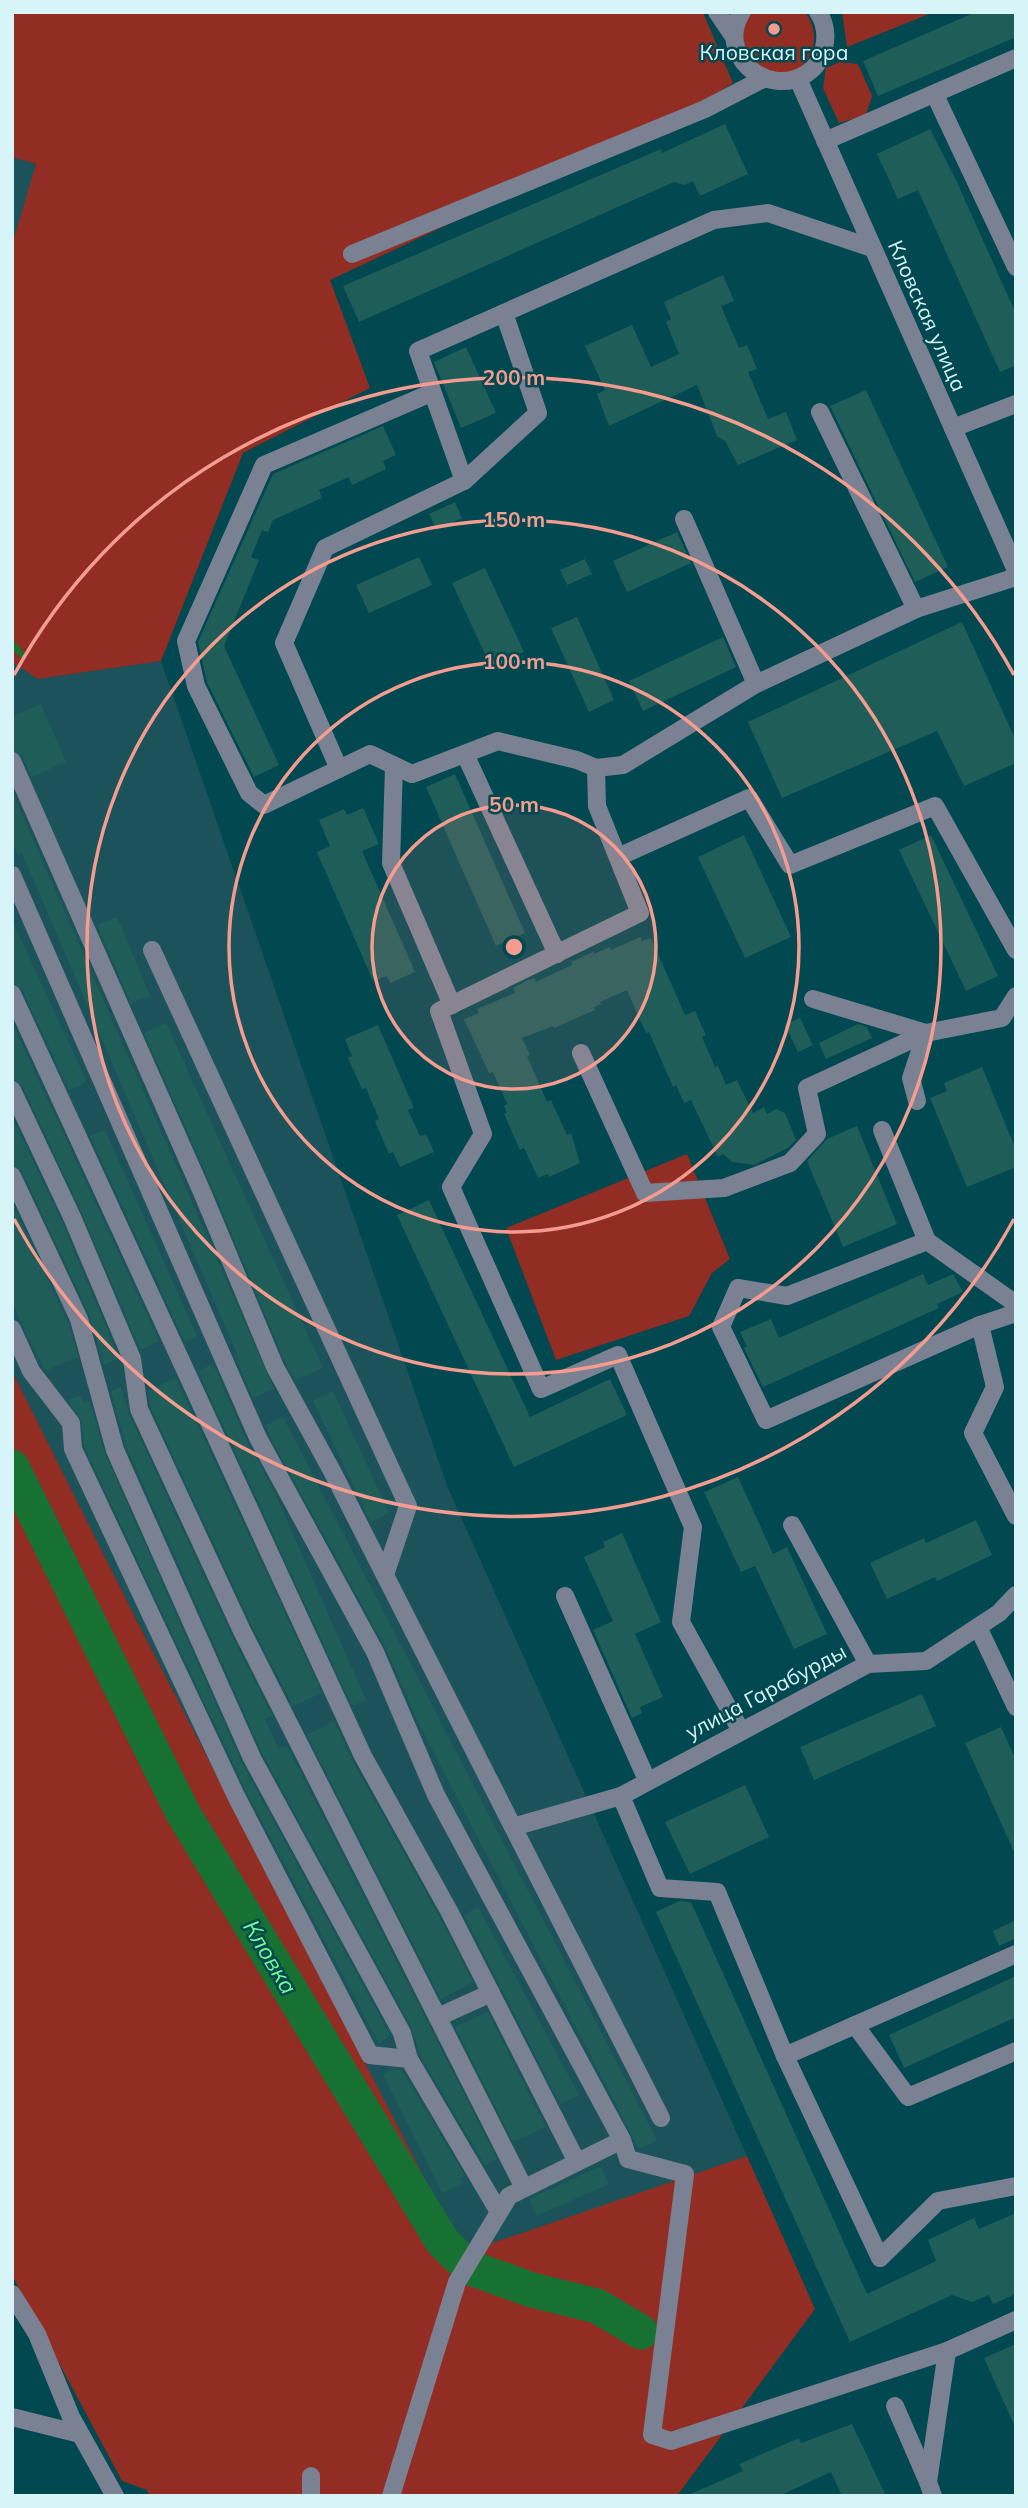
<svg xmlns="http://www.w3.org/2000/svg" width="1028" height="2508" viewBox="0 0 1028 2508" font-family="Mulish,sans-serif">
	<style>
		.built { fill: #1c535b }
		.green { fill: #922d24 }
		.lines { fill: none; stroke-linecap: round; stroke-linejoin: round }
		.stream { stroke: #177133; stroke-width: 6 }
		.river { stroke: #177133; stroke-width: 35 }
		.building { fill: #1f5d58 }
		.minor { stroke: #7a8192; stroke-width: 18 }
		.ring { fill: none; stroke: #f59c90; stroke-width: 3.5 }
		.poi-dot { fill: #f59c90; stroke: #014850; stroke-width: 2.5 }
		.labels { text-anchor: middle; stroke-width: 5; stroke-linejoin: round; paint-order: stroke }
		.poi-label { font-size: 21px; fill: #d7f5f9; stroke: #014850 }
		.street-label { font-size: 21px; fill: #d7f5f9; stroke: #014850 }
		.water-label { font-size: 23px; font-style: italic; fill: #73fc92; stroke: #014850 }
		.centre { fill: #f59c90; stroke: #014850; stroke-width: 3.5 }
		.ring-label { font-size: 21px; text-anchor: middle; font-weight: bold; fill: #f59c90; stroke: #014850; stroke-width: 5; stroke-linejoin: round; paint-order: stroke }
	</style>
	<rect width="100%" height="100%" fill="#014850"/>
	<g class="built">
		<polygon points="12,157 36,164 13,245 12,245"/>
		<polygon points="161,661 448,1488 747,2156 463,2254 138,1623 12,1371 12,662 38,679"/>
	</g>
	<g class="green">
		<polygon points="12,12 706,12 704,15 733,83 685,113 330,280 370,388 243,453 161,661 38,679 12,662 12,245 36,164 12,157"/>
		<path d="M750,12H805C821,32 816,66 788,73C781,75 773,73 765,73L742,52L744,21Z"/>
		<polygon points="842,12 934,12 847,47"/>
		<polygon points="840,62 858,64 872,96 866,115 839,123 823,88 826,68"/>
		<polygon points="687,1154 730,1259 712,1273 689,1316 556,1360 506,1228"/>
		<polygon points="12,1371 138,1623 463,2253 747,2156 815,2309 677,2496 150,2496 147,2490 122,2481 12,2275"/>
	</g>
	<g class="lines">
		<polyline class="stream" points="12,643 22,655"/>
		<polyline class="river" points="12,1467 183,1813 442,2241 468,2267 532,2290 597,2306 641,2332"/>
	</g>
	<g class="building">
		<polygon points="976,12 1016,12 1016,37 878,96 863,61"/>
		<polygon points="725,124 748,174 700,196 693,181 684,185 674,182 359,322 343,286 661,149 662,153"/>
		<polygon points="930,129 956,180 1016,314 1016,365 1000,372 918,190 898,199 877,154"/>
		<polygon points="723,275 734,301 721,306 739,348 747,345 757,369 748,372 768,419 786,412 797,440 738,465 725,441 717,436 697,385 609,426 597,394 605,390 585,346 632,325 651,367 679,354 666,322 671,319 664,302"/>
		<polygon points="466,347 496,413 461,428 434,362"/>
		<polygon points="866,390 948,567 915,582 830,406"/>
		<polygon points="383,426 396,455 383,461 386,469 352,485 349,477 319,490 322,498 273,520 268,532 262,530 251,557 259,560 224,646 279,765 254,777 207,682 198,642 273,474"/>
		<polygon points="455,502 462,518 437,530 429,514"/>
		<polygon points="677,532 691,563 627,592 613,561"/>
		<polygon points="419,557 432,585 369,613 356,585"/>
		<polygon points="585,559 592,574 567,585 560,570"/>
		<polygon points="485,568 524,652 491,667 452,583"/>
		<polygon points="577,617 614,700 589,712 551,628"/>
		<polygon points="962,622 1016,741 1016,763 964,786 937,731 782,798 748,722"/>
		<polygon points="723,637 736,667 643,711 629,681"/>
		<polygon points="41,704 66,762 31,777 22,756 12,750 12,716"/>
		<polygon points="455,774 525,933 496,946 426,787"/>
		<polygon points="12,791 274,1389 253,1398 234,1355 237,1354 22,853 18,855 12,842"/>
		<polygon points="363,808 379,844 362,851 415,972 390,983 387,976 373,981 317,852 330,846 319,820 344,809 347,815"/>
		<polygon points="744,835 791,937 745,958 698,857"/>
		<polygon points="931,835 998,976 966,991 899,850"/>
		<polygon points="117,917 150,996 131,1003 97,925"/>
		<polygon points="12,920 87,1082 69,1090 22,989 12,983"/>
		<polygon points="640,937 642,941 651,938 685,1015 695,1011 706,1035 702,1037 715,1067 718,1066 726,1085 737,1080 753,1113 764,1107 767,1114 776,1109 785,1113 796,1140 788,1148 754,1165 732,1162 723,1154 718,1157 691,1100 684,1103 676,1085 673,1087 649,1032 646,1033 627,990 600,1002 601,1004 594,1007 595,1010 554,1028 553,1026 522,1038 530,1055 527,1056 547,1102 551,1100 567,1135 571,1133 580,1163 549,1177 548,1174 538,1178 524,1148 520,1150 504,1114 507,1113 504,1106 507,1104 493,1072 489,1073 464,1019 479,1013 477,1009 515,993 513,988 526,981 534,978 536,982 572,965 571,962 593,952 594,954 610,947 611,950"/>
		<polygon points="800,1018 813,1045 798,1052 785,1025"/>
		<polygon points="12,1022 159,1341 142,1349 140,1349 82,1213 22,1085 12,1079"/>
		<polygon points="166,1023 323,1368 295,1380 285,1362 212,1187 144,1033"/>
		<polygon points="858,1024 867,1027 872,1038 826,1059 819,1043"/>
		<polygon points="378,1025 414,1108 408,1110 420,1136 426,1134 434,1152 400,1167 393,1152 389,1154 375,1121 379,1119 366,1088 362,1089 348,1058 352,1056 345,1039"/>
		<polygon points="982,1067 1016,1150 1016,1167 967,1187 930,1098 947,1091 944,1083"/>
		<polygon points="12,1117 62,1222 119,1358 104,1365 89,1314 22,1171 12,1165"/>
		<polygon points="857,1126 897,1224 843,1247 807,1161 827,1139"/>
		<polygon points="105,1130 197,1336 185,1342 90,1136"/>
		<polygon points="429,1200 530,1417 610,1379 627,1415 514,1467 397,1215"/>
		<polygon points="12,1203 68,1323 78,1357 45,1371 12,1303"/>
		<polygon points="923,1274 928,1285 953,1274 963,1292 937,1304 939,1308 763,1387 744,1348 747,1346 740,1332 771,1319 779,1338"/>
		<polygon points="213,1364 248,1443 275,1493 366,1700 352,1706 198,1371"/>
		<polygon points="176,1378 322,1693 293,1706 252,1626 150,1406 148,1391"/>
		<polygon points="121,1387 129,1414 232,1636 272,1715 265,1719 278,1748 287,1746 497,2159 485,2165 420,2055 412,2028 262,1753 126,1446 111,1391"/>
		<polygon points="333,1391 389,1513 371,1522 313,1401"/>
		<polygon points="80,1395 84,1403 90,1401 105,1454 242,1763 390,2035 379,2044 246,1791 84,1446 82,1421 68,1400"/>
		<polygon points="283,1417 657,2140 639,2149 416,1718 385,1647 268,1433 265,1426"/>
		<polygon points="738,1477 773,1554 787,1547 827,1634 794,1649 755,1566 741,1572 704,1492"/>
		<polygon points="976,1520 992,1555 937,1581 935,1577 887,1599 870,1563 924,1538 926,1543"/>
		<polygon points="622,1533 661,1622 635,1634 663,1697 640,1707 642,1713 632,1718 593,1630 613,1621 584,1557 605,1547 603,1542"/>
		<polygon points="922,1694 936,1726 814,1780 800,1747"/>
		<polygon points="334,1721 353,1762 439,1916 473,1982 441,1999 307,1735"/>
		<polygon points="1001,1727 1016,1760 1016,1856 965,1743"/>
		<polygon points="745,1785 769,1837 690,1874 665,1822"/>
		<polygon points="679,1901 691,1902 867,2294 936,2261 928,2240 974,2218 979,2229 1016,2213 1016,2294 993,2304 989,2295 972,2302 952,2295 850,2342 656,1912"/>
		<polygon points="478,1907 579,2095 560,2104 464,1915"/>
		<polygon points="1016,1920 1016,1938 999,1946 993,1931"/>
		<polygon points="1016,1976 1016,2017 904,2068 889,2035"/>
		<polygon points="488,2012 546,2127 513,2142 455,2027"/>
		<polygon points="392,2069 402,2070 465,2176 460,2178 462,2183 442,2193 383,2074"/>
		<polygon points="601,2166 609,2184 536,2216 529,2199"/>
		<polygon points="1016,2344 1016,2429 984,2358"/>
		<polygon points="852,2424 886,2496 842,2496 831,2472 779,2496 686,2496 743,2471 739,2464 799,2438 801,2443"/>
	</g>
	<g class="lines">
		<g class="minor">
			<polyline points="717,12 734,37"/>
			<path d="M742,12C715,53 766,99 806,74C815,68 822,59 824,48C827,35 826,24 818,12"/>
			<polyline points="798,79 1016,570"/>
			<polyline points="935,95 1016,267"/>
			<polyline points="825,141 1016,58"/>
			<polyline points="352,254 705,109 763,79"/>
			<polyline points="431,393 264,465 186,641 196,686 249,793 264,805 370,754 412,774 498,741 577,760 596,768 623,765 756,684 916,609 1016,577"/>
			<polyline points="820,412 916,609"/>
			<polyline points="953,428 1016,404"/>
			<polyline points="464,481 538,413 504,313"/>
			<polyline points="684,519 756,684"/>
			<polyline points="465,754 557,954"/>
			<polyline points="12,761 202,1192 275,1367 332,1471 513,1827 621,1796"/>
			<polyline points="394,766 391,863 452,1005"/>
			<polyline points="596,768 597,806 640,913 439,1011 483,1134 451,1187 541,1389 618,1355 693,1527 681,1622 741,1731"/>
			<polyline points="339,769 284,643 325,548 464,481 418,351 714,220 768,213 872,248"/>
			<polyline points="618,857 749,798 790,865 935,806 1016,950"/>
			<polyline points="12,875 258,1438 375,1652 436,1795 622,2140 509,2196 457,2282 391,2496"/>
			<polyline points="152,950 408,1506 385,1575"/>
			<polyline points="12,994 363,1756 449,1911 577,2162"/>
			<polyline points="813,999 926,1033 1002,1018 1016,996"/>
			<polyline points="581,1053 645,1193 724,1188 790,1163 817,1134 807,1088 926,1033"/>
			<polyline points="12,1090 72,1217 132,1359 139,1409 242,1631 524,2188"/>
			<polyline points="917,1101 911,1078 926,1033"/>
			<polyline points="882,1130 927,1241"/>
			<polyline points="12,1176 79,1319 115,1450 252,1758 402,2033 409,2059"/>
			<polyline points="1016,1304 927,1241 787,1296 738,1288 721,1327 766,1420 980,1325 1016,1313"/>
			<polyline points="980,1325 995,1387 973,1433 1016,1516"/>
			<polyline points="12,1329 31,1371 71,1423 73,1449 236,1796 370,2055 409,2059 499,2212"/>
			<polyline points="792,1525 868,1664"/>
			<polyline points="1016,1595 999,1613 926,1661 868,1664 621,1796 660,1888 717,1892 785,2056 880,2258 938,2201 1016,2186"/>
			<polyline points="565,1596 647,1780"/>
			<polyline points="978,1627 1016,1707"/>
			<polyline points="513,1827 661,2118"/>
			<polyline points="438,2017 491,1993"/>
			<polyline points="855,2025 908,2097 1016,2051"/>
			<polyline points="785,2056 1016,1954"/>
			<polyline points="622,2140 628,2159 685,2174 652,2435 671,2441 947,2351"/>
			<polyline points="12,2294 37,2334 71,2417 115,2496"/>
			<polyline points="895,2406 928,2482"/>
			<polyline points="12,2417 80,2434"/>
			<polyline points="311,2496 311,2476"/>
			<polyline points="933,2496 928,2482 947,2351 1016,2320"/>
		</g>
	</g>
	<circle cx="514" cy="947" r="142" fill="#f59c90" fill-opacity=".12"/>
	<g class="ring">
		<circle cx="514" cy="947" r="142"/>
		<circle cx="514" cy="947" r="285"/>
		<circle cx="514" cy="947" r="427"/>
		<path d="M1014 1219A569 569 0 0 1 14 1219M14 675A569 569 0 0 1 1014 675"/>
	</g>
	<circle class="poi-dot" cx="774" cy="29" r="7"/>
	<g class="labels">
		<g class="poi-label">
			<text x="774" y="60">Кловская гора</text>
		</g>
		<g class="street-label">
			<text transform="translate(927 316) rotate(66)" y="7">Кловская улица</text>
			<text transform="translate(766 1692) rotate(-28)" y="7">улица Гарабурды</text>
		</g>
		<g class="water-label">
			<text transform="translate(270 1957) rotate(59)" y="8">Кловка</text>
		</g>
	</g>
	<circle cx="514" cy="947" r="10" class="centre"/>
	<g class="ring-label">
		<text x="514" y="385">200 m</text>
		<text x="514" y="527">150 m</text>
		<text x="514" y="669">100 m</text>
		<text x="514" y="812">50 m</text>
	</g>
	<rect width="1028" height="2508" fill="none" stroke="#d7f5f9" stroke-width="28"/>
</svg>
